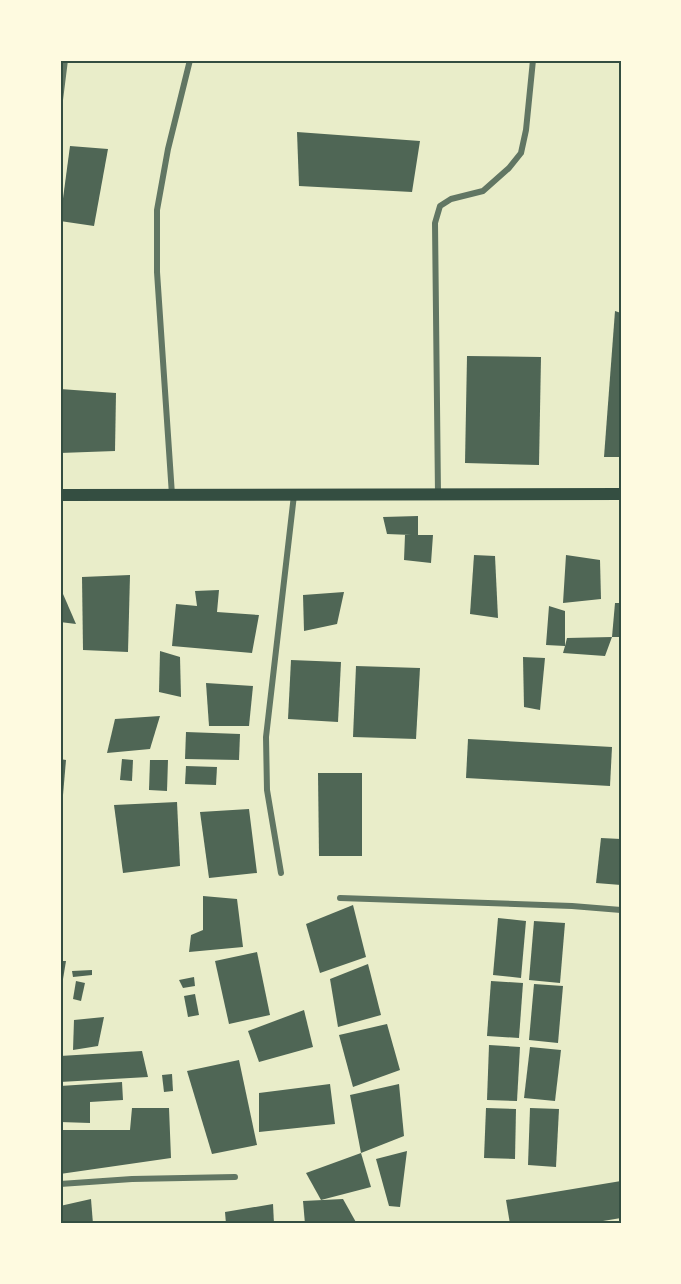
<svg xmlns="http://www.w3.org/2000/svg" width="681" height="1284" viewBox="0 0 681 1284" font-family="Merriweather,serif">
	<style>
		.building { fill: #4f6655 }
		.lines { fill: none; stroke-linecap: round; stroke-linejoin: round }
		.minor { stroke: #617663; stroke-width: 6 }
		.secondary { stroke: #344e41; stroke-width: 12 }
		.neatline { fill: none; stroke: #344e41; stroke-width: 2 }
	</style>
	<rect width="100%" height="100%" fill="#e9edc9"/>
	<g class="building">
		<polygon points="297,132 420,141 412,192 299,186"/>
		<polygon points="70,146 108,149 94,226 60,221"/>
		<polygon points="615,311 621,313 621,457 604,457"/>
		<polygon points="467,356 541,357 539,465 465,463"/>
		<polygon points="60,389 116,393 115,451 60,453"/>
		<polygon points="418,516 418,535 433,535 431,563 404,560 405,535 411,535 387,534 383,517"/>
		<polygon points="474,555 495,556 498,618 470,614"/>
		<polygon points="566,555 600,560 601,599 563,603"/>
		<polygon points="130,575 128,652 83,650 82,577"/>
		<polygon points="60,587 76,624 60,622"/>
		<polygon points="219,590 217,612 259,615 252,653 172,646 176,604 197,606 195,591"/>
		<polygon points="344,592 337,624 304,631 303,595"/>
		<polygon points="615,603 621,603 621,637 612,637"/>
		<polygon points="549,606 565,611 565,646 567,638 612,637 605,656 563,653 565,646 546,645"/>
		<polygon points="160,651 180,657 181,697 159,692"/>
		<polygon points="523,657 545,658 540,710 524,707"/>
		<polygon points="291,660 341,662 338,722 288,719"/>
		<polygon points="356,666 420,668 416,739 353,737"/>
		<polygon points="206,683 253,686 249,726 209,726"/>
		<polygon points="160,716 150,749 107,753 115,719"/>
		<polygon points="186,732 240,734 239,760 185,759"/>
		<polygon points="468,739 612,747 610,786 466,778"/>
		<polygon points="60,759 66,760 63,795 60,796"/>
		<polygon points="122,759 133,760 132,781 120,780"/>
		<polygon points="150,760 168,760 167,791 149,790"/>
		<polygon points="186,766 217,767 216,785 185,784"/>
		<polygon points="318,773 362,773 362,856 319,856"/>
		<polygon points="177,802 180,866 123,873 114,805"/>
		<polygon points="249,809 257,873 209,878 200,812"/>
		<polygon points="601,838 621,839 621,885 596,883"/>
		<polygon points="203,896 237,899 243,947 189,952 191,935 203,930"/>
		<polygon points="353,905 366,957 320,973 306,924"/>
		<polygon points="498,918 526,921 521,978 493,975"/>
		<polygon points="534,921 565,923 560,983 529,980"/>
		<polygon points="257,952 270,1015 229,1024 215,961"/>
		<polygon points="60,961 66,961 61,991 60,990"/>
		<polygon points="368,964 381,1015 338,1027 330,979"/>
		<polygon points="92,970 92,975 73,977 72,971"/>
		<polygon points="194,977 195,986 183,988 179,980"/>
		<polygon points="76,981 85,983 81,1001 73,999"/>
		<polygon points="491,981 523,983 519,1038 487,1036"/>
		<polygon points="534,984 563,986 558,1043 529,1040"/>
		<polygon points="195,994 199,1015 188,1017 184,996"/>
		<polygon points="304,1010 313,1047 259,1062 248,1031"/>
		<polygon points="104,1017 98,1046 73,1050 74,1020"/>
		<polygon points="387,1024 400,1070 353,1087 339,1035"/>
		<polygon points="489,1045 520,1047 517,1101 487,1100"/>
		<polygon points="530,1047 561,1050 555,1101 524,1098"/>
		<polygon points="142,1051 148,1077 60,1082 60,1056"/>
		<polygon points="239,1060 257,1145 212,1154 187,1071"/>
		<polygon points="172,1074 173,1091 164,1092 162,1075"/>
		<polygon points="122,1082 123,1100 90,1102 90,1123 60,1122 60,1086"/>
		<polygon points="330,1084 335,1124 259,1132 259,1093"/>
		<polygon points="399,1084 404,1136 361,1153 350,1095"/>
		<polygon points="132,1108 169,1108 171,1158 60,1174 60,1130 130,1130"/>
		<polygon points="486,1108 516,1109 515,1159 484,1158"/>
		<polygon points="530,1108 559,1109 556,1167 528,1165"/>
		<polygon points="407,1151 400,1207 389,1206 376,1159"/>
		<polygon points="361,1153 371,1187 321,1200 306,1173"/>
		<polygon points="621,1181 621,1218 585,1224 510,1224 506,1200"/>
		<polygon points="91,1199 93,1224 61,1224 60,1206"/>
		<polygon points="343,1199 357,1224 305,1224 303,1201"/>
		<polygon points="273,1204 274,1224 226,1224 225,1212"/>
	</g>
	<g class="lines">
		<g class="minor">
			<polyline points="60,100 65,60"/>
			<polyline points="438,494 435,223 440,206 451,199 483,191 509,168 521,153 526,130 533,60"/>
			<polyline points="172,495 157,272 157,210 168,149 190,60"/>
			<polyline points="281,873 267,790 266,737 294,495"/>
			<polyline points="340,898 572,906 621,910"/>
			<polyline points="60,1184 132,1179 235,1177"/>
		</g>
		<polyline class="secondary" points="60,495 621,494"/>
	</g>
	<rect width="681" height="1284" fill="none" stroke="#fefae0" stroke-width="123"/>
	<rect x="62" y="62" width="558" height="1160" class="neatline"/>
</svg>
